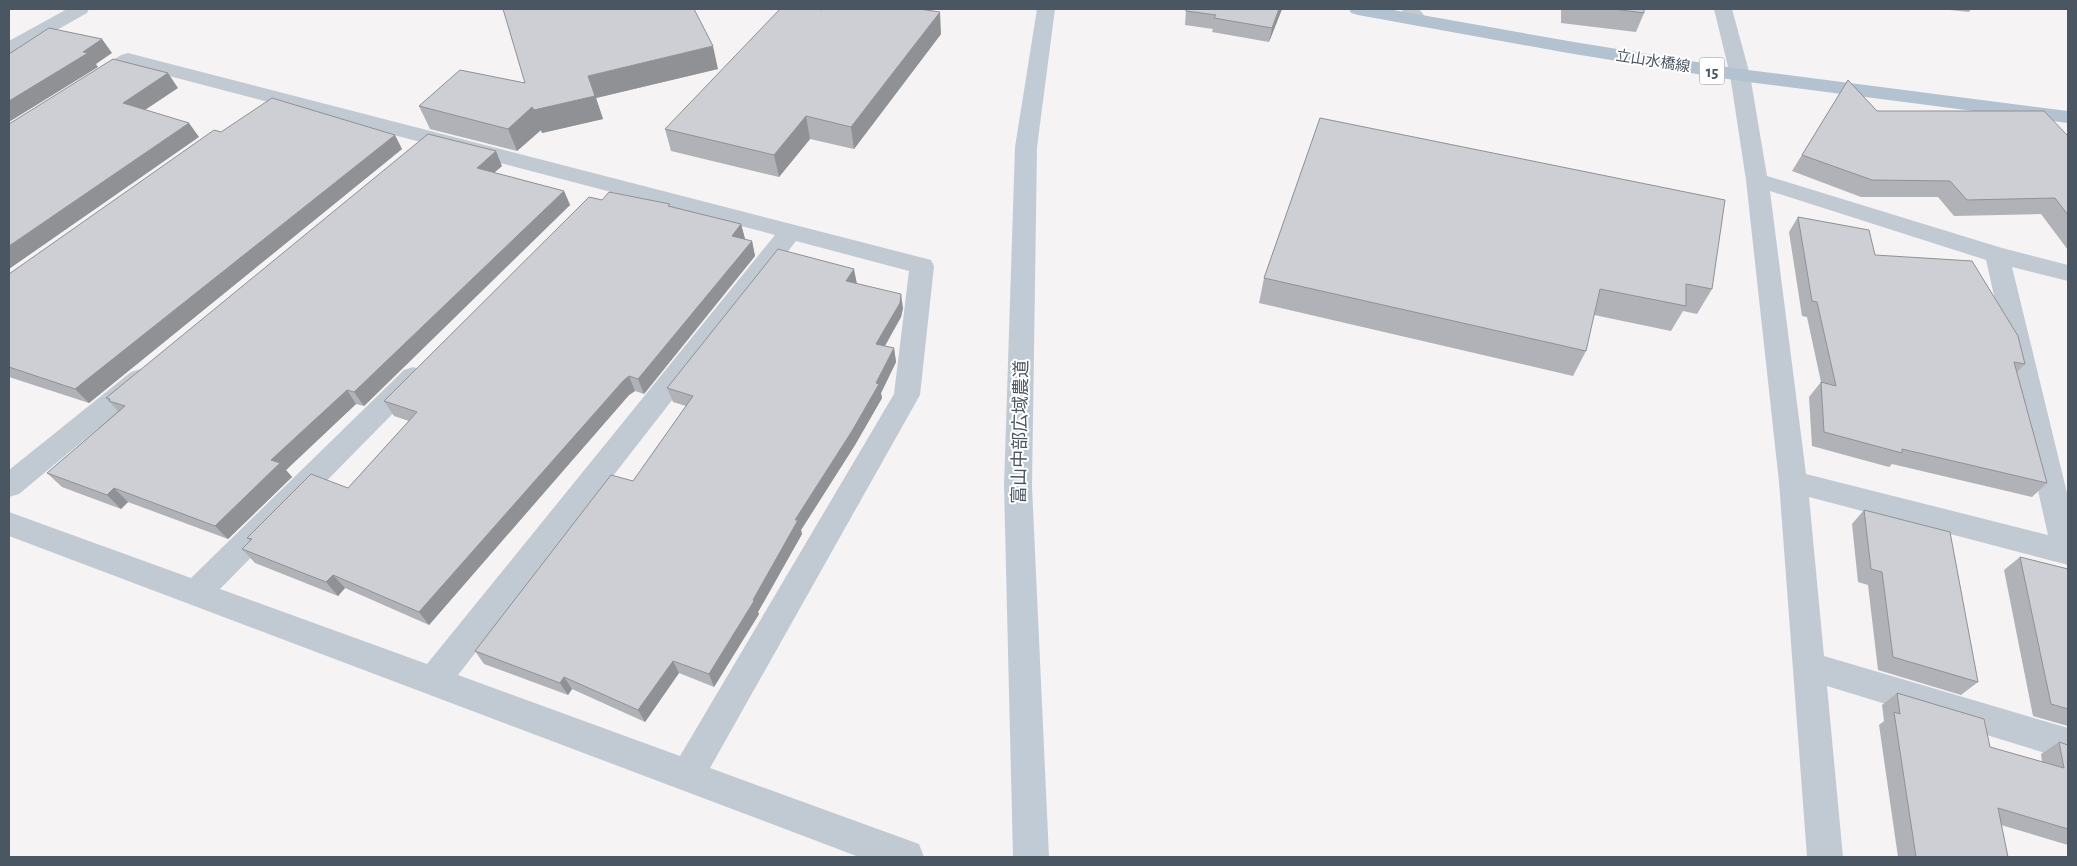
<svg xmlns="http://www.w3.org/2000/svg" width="2077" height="866" viewBox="0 0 2077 866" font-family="'Alegreya Sans','Noto Sans JP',sans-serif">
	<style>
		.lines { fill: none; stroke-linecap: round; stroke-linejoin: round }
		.street { fill: #c1cad2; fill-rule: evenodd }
		.secondary { fill: #c1cbd6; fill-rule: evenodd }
		.primary { fill: #b3c2d1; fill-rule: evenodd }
		.wall { fill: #b0b2b7 }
		.shaded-wall { fill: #909195 }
		.building { fill: #cdcfd5; stroke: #909195 }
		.labels { text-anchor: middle; stroke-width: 4; stroke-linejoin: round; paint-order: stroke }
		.far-street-label { font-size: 15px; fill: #4a5661; stroke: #fff }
		.shield { fill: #fff; stroke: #808990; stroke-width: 1 }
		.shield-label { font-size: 16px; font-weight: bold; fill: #4a5661 }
		.street-label { font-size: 18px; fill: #4a5661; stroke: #fff }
	</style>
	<rect width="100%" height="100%" fill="#f5f3f3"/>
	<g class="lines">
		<g class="street">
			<polygon points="67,9 89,9 87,13 16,53 9,55 9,41"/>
			<polygon points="1401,9 1419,9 1428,20 1425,24 1418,26 1411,24"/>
			<path d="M1714,9H1732L1750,75L1767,176L2002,248L2068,265V281L2012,267L2068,497V565L1809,497L1824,656L2068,728V760L1827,686L1843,857H1807L1779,482L1746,180L1730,75ZM1770,191L1986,260L2048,535L1806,474Z"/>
			<path d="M128,53L931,260L934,266L920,395L710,768L919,844L924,857H859L9,536V512L191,578L404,370L413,367L422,370L426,377L422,384L220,589L427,664L775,235L131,66C117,74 101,90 84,86L81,82L84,78L121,55ZM796,241L909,271L894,394L680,756L458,675Z"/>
			<polygon points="140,369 149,372 153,379 149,386 19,494 9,497 9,470 131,372"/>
		</g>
		<polygon class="secondary" points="1037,9 1055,9 1037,147 1032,486 1049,857 1013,857 1004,486 1015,147"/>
		<polygon class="primary" points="1349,9 1388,9 1568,41 1740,69 2068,111 2068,123 1740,81 1568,53 1358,15 1351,13"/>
	</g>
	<g class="wall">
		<polygon points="1186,9 1282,9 1269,42 1212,32 1213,29 1185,25"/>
		<polygon points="1561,9 1644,9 1644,13 1636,32 1561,23"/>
		<polygon points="1940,9 1971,9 1969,12"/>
		<polygon points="822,10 941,34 854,149 810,139 779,177 671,151 665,129"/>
		<polygon points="718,69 596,98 603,119 542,133 541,130 517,151 430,129 419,106 525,83"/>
		<polygon points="1848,80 1877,111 2068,136 2068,250 2041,214 1954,216 1938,197 1861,197 1792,171"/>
		<polygon points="1320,118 1712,289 1697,314 1683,311 1671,331 1594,315 1586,351 1573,376 1259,303 1264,278"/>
		<polygon points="221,132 402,149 89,403 9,377 9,274"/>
		<polygon points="502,166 494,173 564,191 570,205 364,406 356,404 286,470 292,477 228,539 128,502 121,509 62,487 47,473 118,411 106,398"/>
		<polygon points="602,200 670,206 741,224 745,239 745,240 752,241 755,256 644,394 635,391 629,395 429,625 345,588 338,596 255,563 242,549 250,541 247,538 348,488 409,421 394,416 384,401"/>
		<polygon points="1798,217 1875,255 2025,364 2017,372 2047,483 2032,497 1892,464 1889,467 1812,446 1809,397 1821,382 1807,317 1802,316 1789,232"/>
		<polygon points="856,284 903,308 901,317 885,346 894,348 896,362 881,393 882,398 855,445 801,530 802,534 758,612 759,614 714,687 679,673 645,722 572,689 568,695 484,664 475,651 633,481 686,406 673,402 667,388"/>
		<polygon points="1864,510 1978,682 1961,695 1878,670 1868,585 1858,582 1852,524"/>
		<polygon points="2020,557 2068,569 2068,726 2033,716 2004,570"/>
		<polygon points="1897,693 1990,747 2042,762 2041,754 2059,742 2068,745 2068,845 2001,825 2008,857 1898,857 1879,725 1884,721 1882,705"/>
	</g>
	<g class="shaded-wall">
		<polygon points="1279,9 1282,9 1269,42 1272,28"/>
		<polygon points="940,12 941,34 854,149 851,127"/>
		<polygon points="102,39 112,53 96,64 98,67 9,122 9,101"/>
		<polygon points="713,46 718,69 596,98 603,119 542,133 541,130 517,151 508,129 532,107 588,76"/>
		<polygon points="168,73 178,88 133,118 123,103"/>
		<polygon points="806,116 810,139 779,177 774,155"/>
		<polygon points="189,123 199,137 9,269 9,246"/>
		<polygon points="395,135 402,149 89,403 75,389"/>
		<polygon points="496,151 502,166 483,182 477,168"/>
		<polygon points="564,191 570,205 364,406 354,392"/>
		<polygon points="741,224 745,239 736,251 732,236"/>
		<polygon points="752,241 755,256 644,394 638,379"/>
		<polygon points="854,269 857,284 846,281"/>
		<polygon points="901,294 903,308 901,317 878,358 876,344"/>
		<polygon points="894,348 896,362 881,393 882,398 855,445 801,530 802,534 758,612 759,614 714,687 709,674 753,600 795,520"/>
		<polygon points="629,376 635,391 629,395 429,625 419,612 623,381"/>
		<polygon points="347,390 356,404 286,470 292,477 228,539 215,526 271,460"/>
		<polygon points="114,488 128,502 121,509 107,495"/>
		<polygon points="333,575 345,588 338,596 326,582"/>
		<polygon points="673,661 679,673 645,722 638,710"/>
		<polygon points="564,677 572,689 568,695 560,683"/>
	</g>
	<g class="building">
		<polygon points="503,9 694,9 713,46 588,76 595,96 534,110 532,107 508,129 419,106 460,70 525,83"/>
		<polygon points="780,9 818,9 822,10 823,9 919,9 940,12 851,127 806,116 774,155 665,129"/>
		<polygon points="1186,9 1279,9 1272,28 1214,18 1216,15 1186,11"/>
		<polygon points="1614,9 1644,9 1644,13"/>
		<polygon points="49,28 102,39 83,52 88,53 9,101 9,54"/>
		<polygon points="113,59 168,73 123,103 189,123 9,246 9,124"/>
		<polygon points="1848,80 1877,111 2044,111 2068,136 2068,215 2055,198 1967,200 1950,181 1872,180 1802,155"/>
		<polygon points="272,98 395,135 75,389 9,367 9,274 214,130 221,132"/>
		<polygon points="1320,118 1725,200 1712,289 1686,284 1686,306 1600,289 1586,351 1264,278"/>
		<polygon points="428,134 496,151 477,168 564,191 354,392 347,390 271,460 280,463 215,526 114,488 107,495 47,473 125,406 109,401 110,399 106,398"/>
		<polygon points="609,192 670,204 668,206 741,224 732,236 752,241 638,379 629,376 623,381 419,612 333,575 326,582 242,549 252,539 247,538 311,474 348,488 417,412 384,401 589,197 602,200"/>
		<polygon points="1798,217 1869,230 1875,255 1972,261 2018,336 2025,364 2014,362 2047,483 1902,449 1902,453 1824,432 1821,382 1836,386 1817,302 1812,301"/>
		<polygon points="778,249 854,269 846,281 901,294 900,303 876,344 894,348 876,383 879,384 852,431 795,520 798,520 753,600 754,601 709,674 673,661 638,710 564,677 560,683 475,651 611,475 633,481 693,396 667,388"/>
		<polygon points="1864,510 1950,532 1978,682 1893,657 1882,572 1871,569"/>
		<polygon points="2020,557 2068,569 2068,709 2051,704"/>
		<polygon points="1897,693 1984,719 1990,747 2064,768 2059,742 2068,745 2068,829 1998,808 2008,857 1916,857 1894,712 1900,714"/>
	</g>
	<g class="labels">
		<g class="far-street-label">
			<text transform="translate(1653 61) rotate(9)" y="5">立山水橋線</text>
		</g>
		<rect class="shield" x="1699.5" y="57.5" width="25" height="27" rx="4"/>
		<g class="shield-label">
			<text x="1712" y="77">15</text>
		</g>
		<g class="street-label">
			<text transform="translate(1020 432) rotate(-89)" y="6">富山中部広域農道</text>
		</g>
	</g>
	<rect width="2077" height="866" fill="none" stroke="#4a5661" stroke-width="20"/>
</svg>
